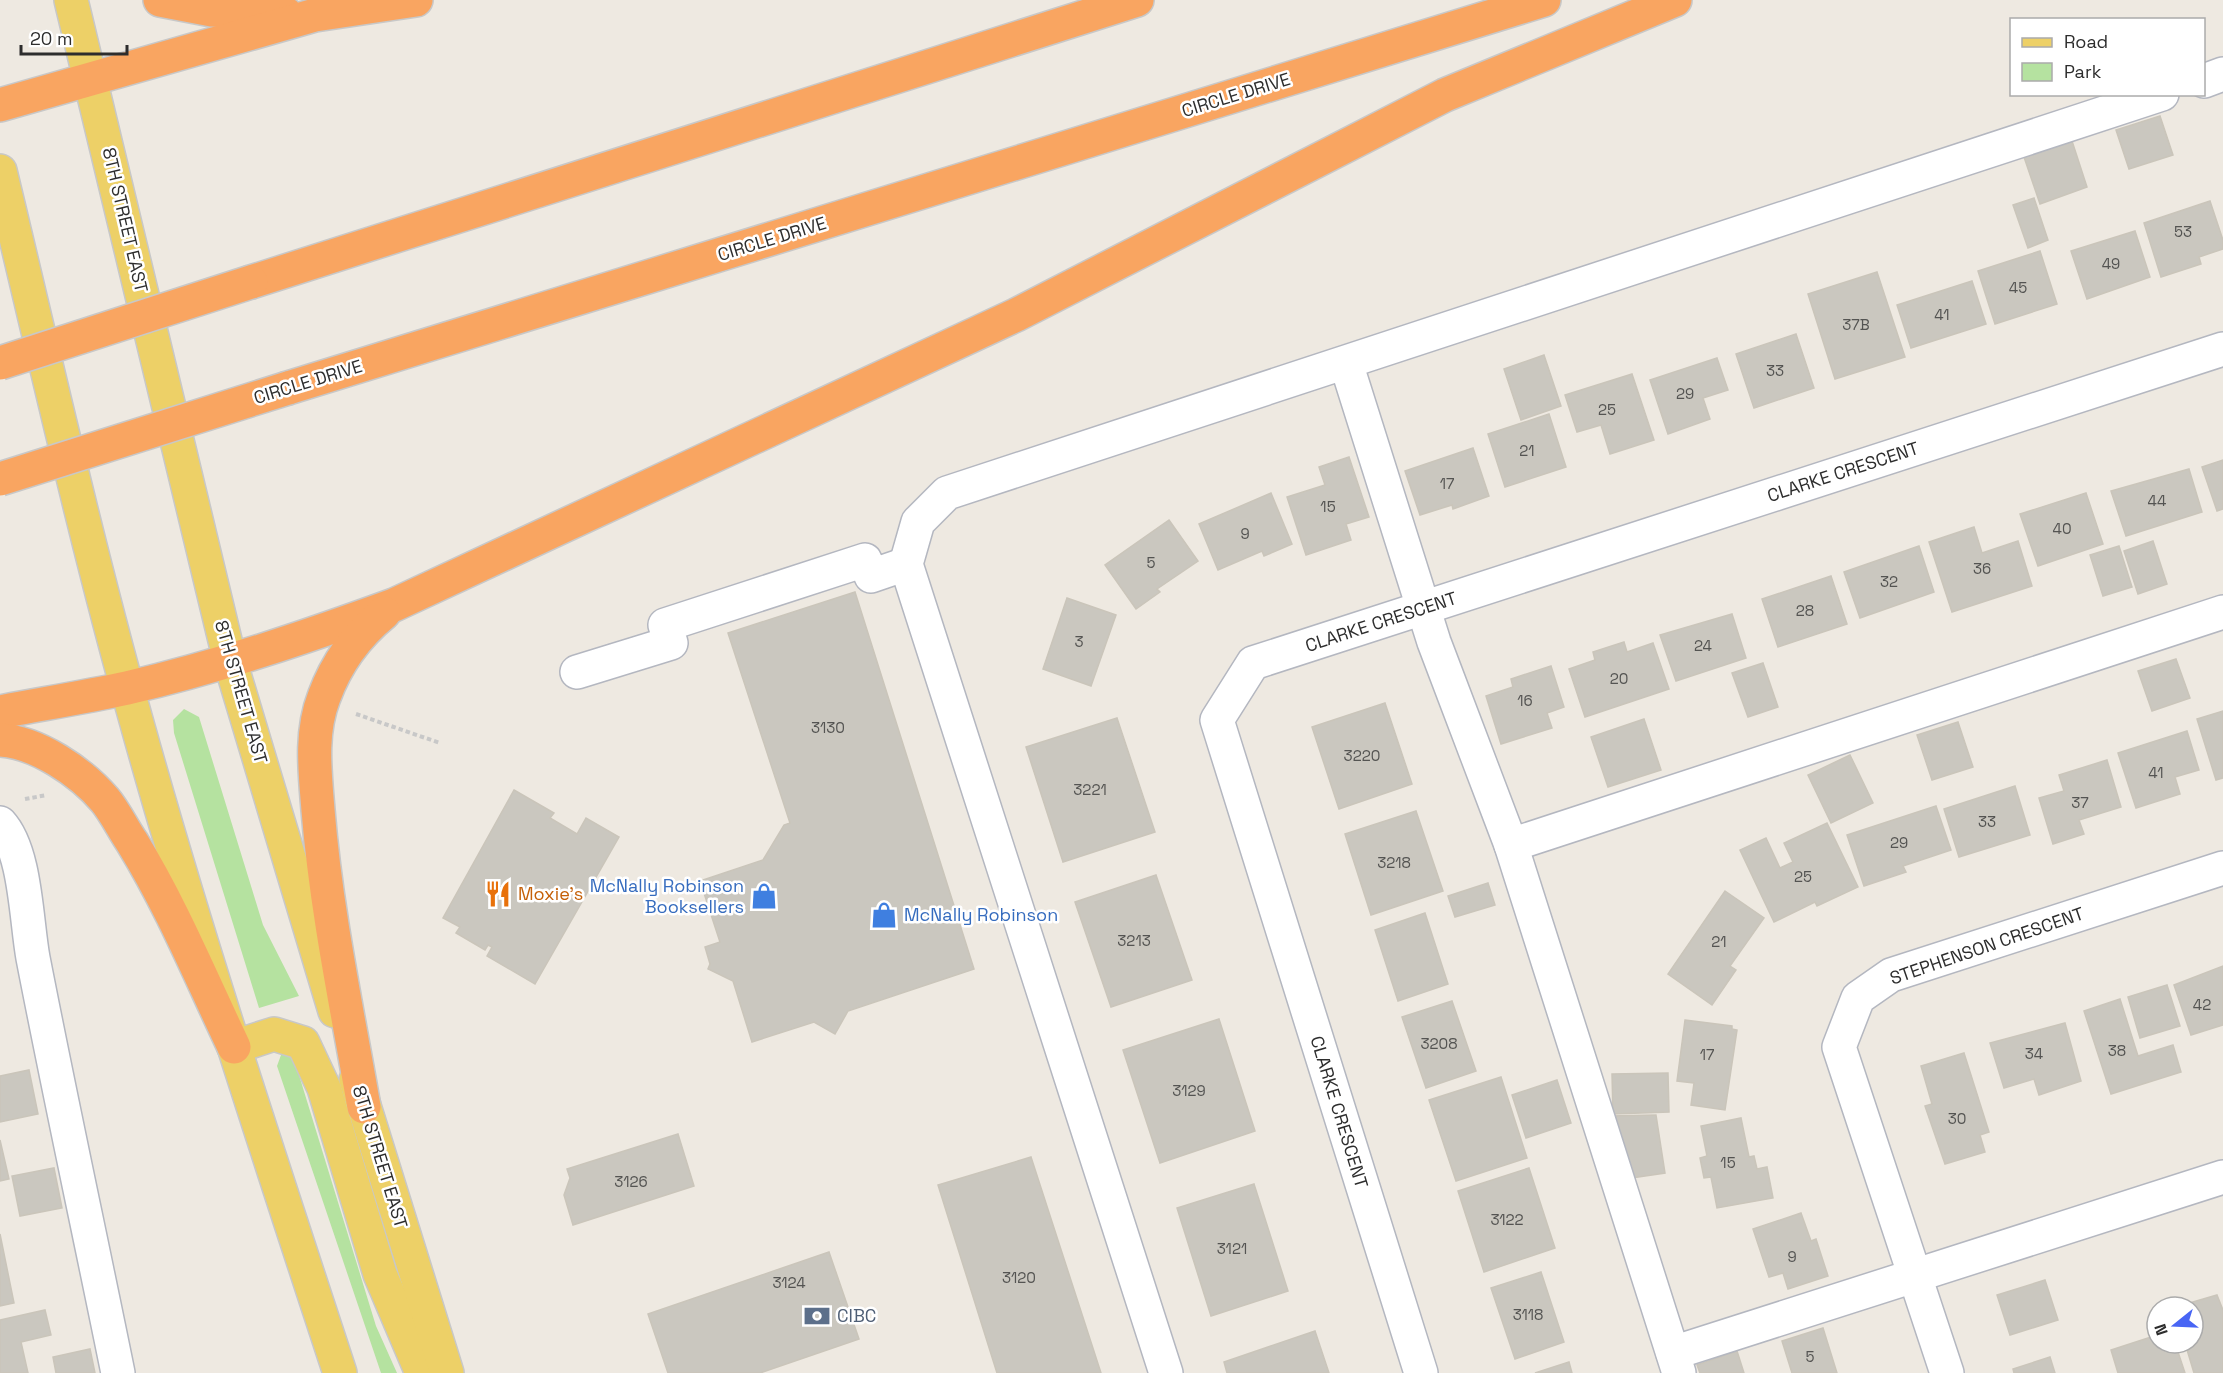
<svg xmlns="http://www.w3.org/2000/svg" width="2223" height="1373" viewBox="0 0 2223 1373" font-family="'Space Grotesk',sans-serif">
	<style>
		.green { fill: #b5e2a0 }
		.building { fill: #cac7bf; stroke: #cac5ba; stroke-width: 1.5 }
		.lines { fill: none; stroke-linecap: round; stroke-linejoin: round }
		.minor-casing { stroke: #b4b7c0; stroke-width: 36 }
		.major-casing { stroke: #c8c8c8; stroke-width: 36 }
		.highway-casing { stroke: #c8c8c8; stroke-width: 36 }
		.path { stroke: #c8c8c8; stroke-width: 4; stroke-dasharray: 4.5 3; stroke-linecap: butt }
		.minor { stroke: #fff; stroke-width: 33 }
		.major { stroke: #edd067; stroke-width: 33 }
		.highway { stroke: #f9a561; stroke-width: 33 }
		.highway-bridge-casing { stroke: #c8c8c8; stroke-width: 36; stroke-linecap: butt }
		.highway-bridge { stroke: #f9a561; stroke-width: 33 }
		.labels { text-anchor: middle; stroke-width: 5; stroke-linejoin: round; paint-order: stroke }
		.number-label { font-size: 15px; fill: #545452 }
		.street-label { font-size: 18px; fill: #2d2d2d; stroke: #fff }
		.shop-label { font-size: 18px; fill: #366cbe; stroke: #fff; text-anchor: end }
		.food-label { font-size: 18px; fill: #c56008; stroke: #fff; text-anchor: start }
		.service-label { font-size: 18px; fill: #4e5e75; stroke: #fff; text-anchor: start }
	</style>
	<rect width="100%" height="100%" fill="#eee9e1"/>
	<g class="green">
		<polygon points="184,709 199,717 263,925 299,996 259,1008 174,733 173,720"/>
		<polygon points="286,1054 293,1056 295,1062 376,1326 397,1373 381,1373 277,1066 281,1055"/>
	</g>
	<g class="building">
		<polygon points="2160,116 2173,155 2129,169 2116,130"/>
		<polygon points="2072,141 2087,187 2040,204 2024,157"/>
		<polygon points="2034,198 2048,240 2028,248 2013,205"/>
		<polygon points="2210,201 2223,240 2223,249 2199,257 2201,264 2161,277 2144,223"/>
		<polygon points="2135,231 2150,277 2087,299 2071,251"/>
		<polygon points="2040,251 2057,304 1995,324 1978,271"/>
		<polygon points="1877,272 1905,357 1835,379 1808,294"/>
		<polygon points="1972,281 1986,324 1911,348 1897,305"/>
		<polygon points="1796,334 1814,388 1754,408 1736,354"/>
		<polygon points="1544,355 1561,406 1521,420 1504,369"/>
		<polygon points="1717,358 1728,390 1703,398 1710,419 1668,434 1650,380"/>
		<polygon points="1632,374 1654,440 1610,454 1601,425 1577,432 1565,395"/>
		<polygon points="1549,414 1566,467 1505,487 1488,434"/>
		<polygon points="1473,448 1489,496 1453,509 1452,505 1420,515 1405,471"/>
		<polygon points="1349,457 1369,517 1346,524 1351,540 1306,555 1287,497 1325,485 1319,467"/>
		<polygon points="2223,460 2223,509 2217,511 2202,467"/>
		<polygon points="2189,469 2202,512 2126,536 2111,491"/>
		<polygon points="1271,493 1292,544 1264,556 1262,551 1218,570 1199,524"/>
		<polygon points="2086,493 2103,544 2038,566 2020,514"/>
		<polygon points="1169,520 1198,561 1157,589 1160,592 1136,609 1105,565"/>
		<polygon points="1974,527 1982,553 2018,541 2032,586 1952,612 1929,542"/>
		<polygon points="2153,541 2167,584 2138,594 2124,551"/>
		<polygon points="1919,546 1934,592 1860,618 1844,572"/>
		<polygon points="2119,546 2132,587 2103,596 2090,555"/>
		<polygon points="1831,576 1847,624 1778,647 1762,599"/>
		<polygon points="855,592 974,969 848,1011 835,1034 814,1022 752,1042 733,981 708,969 710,964 705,947 720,942 700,881 763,860 784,825 790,823 728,633"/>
		<polygon points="1067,598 1116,615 1091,686 1043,669"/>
		<polygon points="1732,614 1746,658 1676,681 1660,635"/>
		<polygon points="1624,642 1627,652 1653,643 1669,689 1585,717 1569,669 1595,660 1593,652"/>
		<polygon points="2176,659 2190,698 2152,711 2138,671"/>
		<polygon points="1763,663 1778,707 1748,717 1732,673"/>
		<polygon points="1551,666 1564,707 1547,713 1552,728 1501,744 1486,696 1513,687 1511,679"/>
		<polygon points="1385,703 1412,784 1339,809 1312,727"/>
		<polygon points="2223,711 2223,778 2216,780 2197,719"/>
		<polygon points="1117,718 1155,832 1063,862 1026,747"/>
		<polygon points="1644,719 1661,770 1608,787 1591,737"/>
		<polygon points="1958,722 1973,767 1932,780 1917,735"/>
		<polygon points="2187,731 2199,770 2175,777 2180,794 2136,808 2118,753"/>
		<polygon points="1850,755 1873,803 1831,823 1808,775"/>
		<polygon points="2107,760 2121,807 2079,820 2084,834 2053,844 2039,798 2064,791 2059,775"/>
		<polygon points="2015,786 2030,835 1959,857 1944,809"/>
		<polygon points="514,790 554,813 550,818 577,834 586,818 619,837 535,984 487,956 492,947 488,945 485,950 456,933 460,927 443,918"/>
		<polygon points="1936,806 1951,850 1903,866 1906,872 1864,886 1847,835"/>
		<polygon points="1416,811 1443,891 1371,915 1345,834"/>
		<polygon points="1827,823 1858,887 1817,906 1815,902 1774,922 1740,850 1766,838 1780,868 1793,862 1784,843"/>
		<polygon points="1156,875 1192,980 1111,1007 1075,902"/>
		<polygon points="1488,883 1495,905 1455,917 1448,896"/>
		<polygon points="1725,891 1764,918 1730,966 1736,970 1712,1005 1668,974"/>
		<polygon points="1425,913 1448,984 1398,1001 1375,930"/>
		<polygon points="2223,966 2223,1025 2191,1035 2174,985"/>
		<polygon points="2167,985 2180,1026 2140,1038 2128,997"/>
		<polygon points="2120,999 2138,1056 2173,1045 2181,1072 2111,1094 2084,1011"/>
		<polygon points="1452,1001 1476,1071 1426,1088 1402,1017"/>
		<polygon points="1219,1019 1255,1131 1160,1163 1123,1050"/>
		<polygon points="1685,1020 1732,1026 1732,1029 1737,1030 1725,1110 1691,1105 1694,1083 1677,1081"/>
		<polygon points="2065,1023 2081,1081 2039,1095 2034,1079 2004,1088 1990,1043"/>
		<polygon points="1964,1053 1989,1132 1980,1135 1985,1152 1945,1164 1925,1106 1932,1104 1921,1066"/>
		<polygon points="29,1070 38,1114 0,1122 0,1076"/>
		<polygon points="1668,1073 1669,1112 1613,1114 1612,1074"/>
		<polygon points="1501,1077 1527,1158 1456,1181 1429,1100"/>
		<polygon points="1557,1080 1571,1123 1526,1138 1512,1095"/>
		<polygon points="1656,1115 1665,1173 1632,1178 1610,1116"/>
		<polygon points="1741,1118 1749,1157 1754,1156 1757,1169 1767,1167 1773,1198 1717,1208 1711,1177 1704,1178 1700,1158 1707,1156 1701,1126"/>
		<polygon points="678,1134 694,1186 573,1225 564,1195 570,1178 567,1169"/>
		<polygon points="0,1140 9,1179 0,1181"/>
		<polygon points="1031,1157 1101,1373 997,1373 938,1185"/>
		<polygon points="54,1168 62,1208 20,1216 12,1176"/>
		<polygon points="1529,1168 1555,1248 1484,1272 1458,1191"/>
		<polygon points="1254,1184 1288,1291 1211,1316 1177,1208"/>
		<polygon points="1801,1213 1811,1241 1816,1239 1828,1276 1788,1289 1783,1273 1769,1277 1753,1229"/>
		<polygon points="0,1234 14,1303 0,1306"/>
		<polygon points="829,1252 859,1339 760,1373 668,1373 648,1314"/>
		<polygon points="1541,1272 1564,1342 1515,1359 1491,1288"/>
		<polygon points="2045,1280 2058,1320 2010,1335 1997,1295"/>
		<polygon points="2217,1295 2223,1310 2223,1373 2194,1373 2185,1343 2193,1343 2194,1319 2193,1307 2189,1303"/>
		<polygon points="45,1310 51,1335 21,1342 28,1373 0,1373 0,1320"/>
		<polygon points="1823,1328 1837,1373 1792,1373 1782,1341"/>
		<polygon points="1315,1331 1329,1373 1227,1373 1224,1362"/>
		<polygon points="2157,1335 2157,1343 2175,1343 2185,1373 2118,1373 2111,1350"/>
		<polygon points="90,1349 95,1373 56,1373 53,1357"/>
		<polygon points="1737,1351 1744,1373 1700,1373 1697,1365"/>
		<polygon points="2050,1357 2055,1373 2014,1373 2013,1369"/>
		<polygon points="1569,1362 1572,1373 1535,1373"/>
	</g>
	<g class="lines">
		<g class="minor-casing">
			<g id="minor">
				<polyline points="2204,81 2223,74"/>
				<polyline points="1346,363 1434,642 1511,845 1679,1373"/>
				<polyline points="577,672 671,643 665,625 865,560 871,576 906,564"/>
				<path d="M0,823C26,851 26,920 33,958C60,1097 90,1235 118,1373"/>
				<polyline points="1511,845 2223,612"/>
				<polyline points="1673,1353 2223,1177"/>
				<polyline points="1166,1373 906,564 918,522 947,493 2162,94"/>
				<polyline points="1421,1373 1217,720 1253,663 2223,349"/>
				<polyline points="1947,1373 1839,1047 1858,998 1891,975 2223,868"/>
			</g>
		</g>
		<g class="major-casing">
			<g id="major">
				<polyline points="71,0 230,661 335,1011"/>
				<path d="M0,171C44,354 85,538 136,720C197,940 269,1156 340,1373"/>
				<polyline points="234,1047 274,1034 303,1043 324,1088 380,1274 422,1373"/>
				<polyline points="356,1080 447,1373"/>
			</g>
		</g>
		<g class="highway-casing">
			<g id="highway">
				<polyline points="160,0 212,10 286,14"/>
				<polyline points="0,105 315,15 416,0"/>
				<polyline points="251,282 1137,0"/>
				<polyline points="288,388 1544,0"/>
				<path d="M0,712C42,704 85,697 127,688C218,667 306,637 394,605L1016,315L1445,95L1675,0"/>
				<path d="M0,740C37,742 81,772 105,800C115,812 123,829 132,842C172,907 201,978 234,1047"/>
				<path d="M364,1107C347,1009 326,910 318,810C315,772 310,733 324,697C336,664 357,635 384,613"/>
			</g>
		</g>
		<g class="path">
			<polyline points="356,714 440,743"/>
			<polyline points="25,799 47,795"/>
		</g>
		<use href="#minor" class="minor"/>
		<use href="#major" class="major"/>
		<use href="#highway" class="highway"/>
		<g class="highway-bridge-casing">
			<g id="highway-bridge">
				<polyline points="0,363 251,282"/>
				<polyline points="0,479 288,388"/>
			</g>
		</g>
		<use href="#highway-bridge" class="highway-bridge"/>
	</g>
	<defs>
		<g id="restaurant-bare" transform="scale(2.07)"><path d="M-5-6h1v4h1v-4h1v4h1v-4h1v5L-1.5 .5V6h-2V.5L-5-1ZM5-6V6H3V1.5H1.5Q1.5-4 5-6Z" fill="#e8710a" stroke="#fff" stroke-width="2.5" paint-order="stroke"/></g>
		<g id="shop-bare" transform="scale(2.07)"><path d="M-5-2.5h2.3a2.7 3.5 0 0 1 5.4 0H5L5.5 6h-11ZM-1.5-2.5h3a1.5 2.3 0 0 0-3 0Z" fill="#3f7fe0" stroke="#fff" stroke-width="2.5" paint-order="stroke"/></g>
		<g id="bank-bare" transform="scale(2.07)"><path d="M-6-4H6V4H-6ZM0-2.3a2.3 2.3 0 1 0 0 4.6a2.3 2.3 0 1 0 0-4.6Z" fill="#5c6f8a" stroke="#fff" stroke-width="2.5" paint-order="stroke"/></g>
	</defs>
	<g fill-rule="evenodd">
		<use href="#restaurant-bare" x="498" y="894"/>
		<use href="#shop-bare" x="764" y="896"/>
		<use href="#shop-bare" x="884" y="915"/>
		<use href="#bank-bare" x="817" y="1316"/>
	</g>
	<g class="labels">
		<g class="number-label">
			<text x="2183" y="237">53</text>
			<text x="2111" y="269">49</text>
			<text x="2018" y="293">45</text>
			<text x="1942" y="320">41</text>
			<text x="1856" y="330">37B</text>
			<text x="1775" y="376">33</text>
			<text x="1685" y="399">29</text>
			<text x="1607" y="415">25</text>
			<text x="1527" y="456">21</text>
			<text x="1447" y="489">17</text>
			<text x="2157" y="506">44</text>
			<text x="1328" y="512">15</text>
			<text x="2062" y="534">40</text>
			<text x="1245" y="539">9</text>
			<text x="1151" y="568">5</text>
			<text x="1982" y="574">36</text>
			<text x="1889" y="587">32</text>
			<text x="1805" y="616">28</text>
			<text x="1079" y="647">3</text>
			<text x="1703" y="651">24</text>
			<text x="1619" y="684">20</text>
			<text x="1525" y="706">16</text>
			<text x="828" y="733">3130</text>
			<text x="1362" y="761">3220</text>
			<text x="2156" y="778">41</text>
			<text x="1090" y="795">3221</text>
			<text x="2080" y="808">37</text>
			<text x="1987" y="827">33</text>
			<text x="1899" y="848">29</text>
			<text x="1394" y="868">3218</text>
			<text x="1803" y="882">25</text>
			<text x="1134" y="946">3213</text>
			<text x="1719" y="947">21</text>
			<text x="2202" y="1010">42</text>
			<text x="1439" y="1049">3208</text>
			<text x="2117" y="1056">38</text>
			<text x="2034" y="1059">34</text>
			<text x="1707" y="1060">17</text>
			<text x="1189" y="1096">3129</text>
			<text x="1957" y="1124">30</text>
			<text x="1728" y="1168">15</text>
			<text x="631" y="1187">3126</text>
			<text x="1507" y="1225">3122</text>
			<text x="1232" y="1254">3121</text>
			<text x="1792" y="1262">9</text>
			<text x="1019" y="1283">3120</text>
			<text x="789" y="1288">3124</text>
			<text x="1528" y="1320">3118</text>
			<text x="1810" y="1362">5</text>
		</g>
		<g class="street-label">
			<text transform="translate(1236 95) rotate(-17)" y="6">CIRCLE DRIVE</text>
			<text transform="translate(125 220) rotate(77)" y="6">8TH STREET EAST</text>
			<text transform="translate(772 239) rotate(-17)" y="6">CIRCLE DRIVE</text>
			<text transform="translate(308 382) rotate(-17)" y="6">CIRCLE DRIVE</text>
			<text transform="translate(1843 472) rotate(-18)" y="6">CLARKE CRESCENT</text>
			<text transform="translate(1381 622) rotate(-18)" y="6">CLARKE CRESCENT</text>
			<text transform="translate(241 692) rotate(74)" y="6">8TH STREET EAST</text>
			<text transform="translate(1987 946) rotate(-19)" y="6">STEPHENSON CRESCENT</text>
			<text transform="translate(1339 1112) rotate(73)" y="6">CLARKE CRESCENT</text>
			<text transform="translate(380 1157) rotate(73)" y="6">8TH STREET EAST</text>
		</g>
		<g class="shop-label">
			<text x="744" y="892">McNally Robinson<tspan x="744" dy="21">Booksellers</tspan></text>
			<text x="904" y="921" text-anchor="start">McNally Robinson</text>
		</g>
		<g class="food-label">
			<text x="518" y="900">Moxie's</text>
		</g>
		<g class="service-label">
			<text x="837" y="1322">CIBC</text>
		</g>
	</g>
	<rect x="2010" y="18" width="195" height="78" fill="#ffffff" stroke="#ababab" stroke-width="1.5"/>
	<rect x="2022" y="38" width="30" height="9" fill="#edd067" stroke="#ababab" stroke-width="1.5"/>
	<text x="2064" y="48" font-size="18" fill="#2d2d2d">Road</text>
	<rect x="2022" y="63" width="30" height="18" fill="#b5e2a0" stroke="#ababab" stroke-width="1.5"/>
	<text x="2064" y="78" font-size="18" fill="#2d2d2d">Park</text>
	<g transform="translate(2175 1325) rotate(252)"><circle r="28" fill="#ffffff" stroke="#ababab" stroke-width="1.5"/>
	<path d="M0-4.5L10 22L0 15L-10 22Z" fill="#4865f4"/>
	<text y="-9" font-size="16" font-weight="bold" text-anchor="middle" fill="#2d2d2d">N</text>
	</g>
	<path d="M21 45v9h106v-9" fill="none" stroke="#2d2d2d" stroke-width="3"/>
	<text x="30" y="45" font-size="18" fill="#2d2d2d" stroke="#ffffff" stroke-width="4.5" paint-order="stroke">20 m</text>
</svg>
